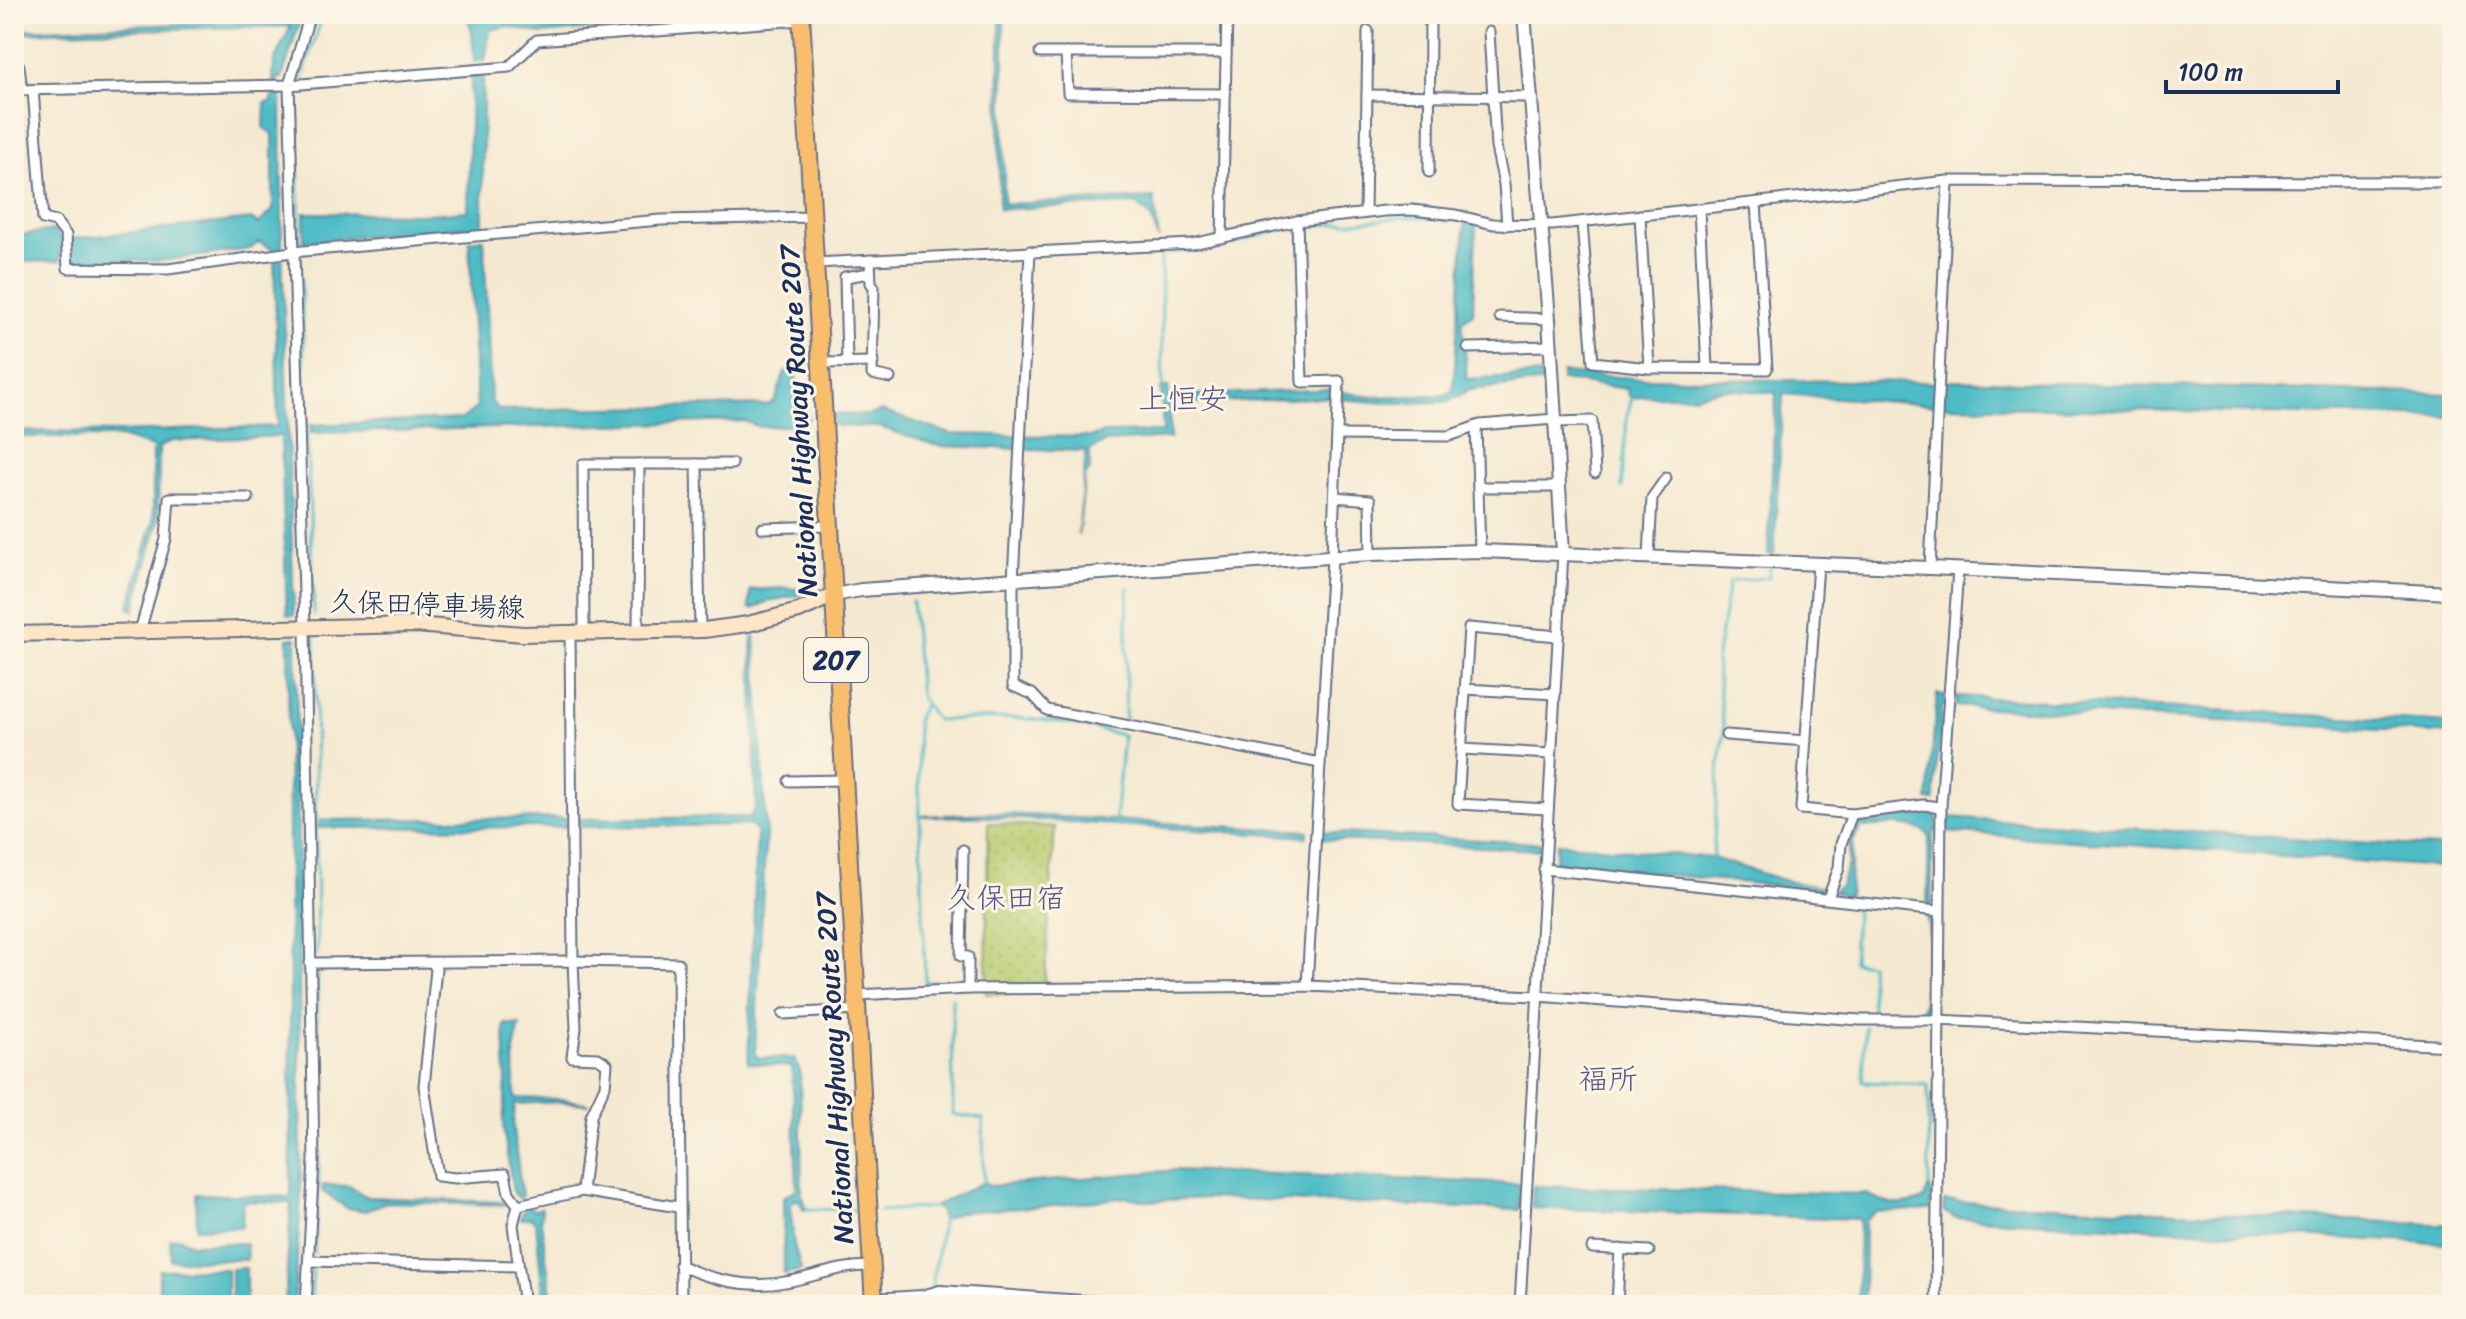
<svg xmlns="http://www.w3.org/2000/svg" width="2466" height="1319" viewBox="0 0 2466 1319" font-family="Sriracha,'Klee One',sans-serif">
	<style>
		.grass { fill: url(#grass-dots); stroke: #697e68; stroke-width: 2 }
		.water { fill: #4ebcc6; stroke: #347692; stroke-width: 2 }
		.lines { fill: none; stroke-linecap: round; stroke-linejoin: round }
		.stream { stroke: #4ebcc6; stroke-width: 3 }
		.minor-casing { stroke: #677086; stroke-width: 13 }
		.tertiary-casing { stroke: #677086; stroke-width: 16 }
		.secondary-casing { stroke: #677086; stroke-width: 18 }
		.trunk-casing { stroke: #677086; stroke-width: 20 }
		.minor { stroke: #fff; stroke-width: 9 }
		.tertiary { stroke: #fff; stroke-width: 12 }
		.secondary { stroke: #fde5c5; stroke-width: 14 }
		.trunk { stroke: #f9be6d; stroke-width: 16 }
		.labels { text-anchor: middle; stroke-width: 6; stroke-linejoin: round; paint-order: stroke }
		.shield { fill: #fcf5e5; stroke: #5e6a86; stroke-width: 2 }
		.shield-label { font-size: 26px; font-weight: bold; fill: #1b2f5e }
		.street-label { font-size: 28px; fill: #1b2f5e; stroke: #fcf5e5 }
		.neighbourhood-label { font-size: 30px; fill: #56548c; stroke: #fcf5e5 }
	</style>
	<defs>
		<pattern id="grass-dots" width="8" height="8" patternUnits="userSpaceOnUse" patternTransform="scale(2)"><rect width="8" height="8" fill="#b7cd71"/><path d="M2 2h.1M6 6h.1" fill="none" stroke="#9db064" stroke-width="1.8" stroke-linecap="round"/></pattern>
	</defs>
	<rect width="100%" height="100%" fill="#fcf5e5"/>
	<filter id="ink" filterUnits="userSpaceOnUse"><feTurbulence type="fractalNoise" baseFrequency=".0125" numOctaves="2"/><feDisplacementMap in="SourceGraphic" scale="16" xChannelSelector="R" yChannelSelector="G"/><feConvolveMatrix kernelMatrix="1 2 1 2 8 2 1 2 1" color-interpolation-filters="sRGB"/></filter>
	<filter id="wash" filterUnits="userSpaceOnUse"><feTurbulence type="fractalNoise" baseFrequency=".006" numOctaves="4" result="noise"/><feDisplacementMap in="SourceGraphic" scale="32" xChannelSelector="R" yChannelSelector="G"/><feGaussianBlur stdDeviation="1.8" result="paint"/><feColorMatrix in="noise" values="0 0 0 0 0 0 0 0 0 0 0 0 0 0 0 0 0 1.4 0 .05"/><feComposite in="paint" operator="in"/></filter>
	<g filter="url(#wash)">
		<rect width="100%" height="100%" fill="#f5e9d1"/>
		<polygon class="grass" points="988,823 1055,827 1044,992 986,994"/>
		<g class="water">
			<polygon points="295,14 302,14 282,78 277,79 277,91 281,92 282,249 294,615 287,615 281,436 172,441 159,447 158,522 134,611 129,607 153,521 153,447 120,437 14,437 14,431 121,432 278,426 274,250 259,242 250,249 160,261 73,260 72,252 61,252 60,261 14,262 14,236 53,230 62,239 62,246 71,246 72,239 251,219 258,224 273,210 273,134 264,128 265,103 272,102 274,61 291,26 14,33 14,30 293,20"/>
			<polygon points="466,14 736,14 541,34 508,26 490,30 485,60 474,62 472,31"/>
			<polygon points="1000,14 1004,14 1004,204 1154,198 1159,240 1150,216 1136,204 999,209"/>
			<polygon points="483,75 483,230 469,231 462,227 304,242 304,213 428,214 468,211 471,77"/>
			<polygon points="1465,222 1476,225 1473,314 1462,320 1467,379 1547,374 1547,382 1469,390 1448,402 1388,403 1342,399 1342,392 1372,397 1445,395 1453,391"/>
			<polygon points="484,239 491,401 499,410 767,405 775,401 784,374 790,367 795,370 802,411 808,412 809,419 804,425 759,427 744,421 311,433 311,425 462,419 477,407 469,241"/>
			<path d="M1562,373L1633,378L1927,382C1936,385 1943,385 1951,380L2452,394V417L1949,406L1783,394L1774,554H1768L1776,393L1724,389L1693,396H1640L1638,398L1629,396L1627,389L1562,380Z"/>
			<polygon points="1168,387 1169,396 1334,389 1334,397 1169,404 1170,438 1105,442 1090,450 1090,470 1085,476 1078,536 1084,475 1086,451 938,446 879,427 837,426 833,424 832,414 869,415 882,411 951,434 1091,437 1104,433 1163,432 1161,388"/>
			<polygon points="784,588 806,590 805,594 769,601 753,609 749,608 750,590"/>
			<polygon points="755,636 766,827 755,1052 758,1058 794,1058 800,1071 802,1194 807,1209 803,1210 801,1203 796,1199 790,1205 794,1245 801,1270 784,1274 783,1197 797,1189 792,1067 748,1063 757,832 750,825 578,827 577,819 750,817 756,808 752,637"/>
			<polygon points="288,638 296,638 301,1196 294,1305 285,1305 291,1203 243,1201 242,1227 197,1228 196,1194 291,1197"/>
			<polygon points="1937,694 1945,695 1945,705 1942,707 1934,801 1928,800"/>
			<polygon points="1956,696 2452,723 2452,734 1956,706"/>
			<path d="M1928,810L1934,811L1937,816V830L1933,834L1931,908L1927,907L1929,835C1913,821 1881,825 1861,828L1853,841L1849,896L1832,892L1841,885L1848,864L1850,836L1860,823L1925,813Z"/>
			<polygon points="990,813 1308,831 1307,837 989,817 920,816"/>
			<polygon points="1948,817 2452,848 2452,868 1948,832"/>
			<polygon points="566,818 566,827 319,828 320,820"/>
			<polygon points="1319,832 1541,843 1541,850 1319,839"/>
			<polygon points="1557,843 1713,858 1786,881 1826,888 1825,891 1555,863"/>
			<path d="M1926,916L1930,917L1933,929L1930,1010L1920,1014C1929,991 1933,940 1926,916Z"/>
			<polygon points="504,1024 520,1025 514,1050 515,1098 562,1099 590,1104 557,1102 515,1104 513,1127 522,1197 519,1198 513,1192 503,1126 506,1082"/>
			<polygon points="1177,1170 1521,1184 1519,1210 1208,1198 1146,1201 1127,1197 1053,1206 960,1212 942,1220 939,1209 933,1207 984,1182 989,1186"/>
			<polygon points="323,1185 349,1186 367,1197 503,1202 505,1205 386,1202 366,1211 347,1208 322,1191"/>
			<path d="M1533,1186L1867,1194C1884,1206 1905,1207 1924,1199L1929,1186L1932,1194L1930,1210L1876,1212L1865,1220L1864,1305H1858L1859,1219L1532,1208Z"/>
			<polygon points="1944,1201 2452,1225 2452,1244 1955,1218 1943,1211"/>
			<polygon points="530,1207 534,1210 542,1208 541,1222 553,1305 544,1305 536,1223 531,1218 521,1219 522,1212"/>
			<polygon points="180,1238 191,1244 246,1243 247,1260 171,1260 170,1239"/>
			<polygon points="246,1268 246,1301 231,1301 231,1269"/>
			<polygon points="227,1269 227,1301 159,1302 159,1270"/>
		</g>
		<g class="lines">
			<g class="stream">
				<polyline points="302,80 323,14"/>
				<polyline points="300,87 297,97 300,261 314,614"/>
				<polyline points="1305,226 1413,217 1449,221"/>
				<polyline points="1163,388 1161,254 1216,248 1285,228"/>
				<polyline points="1622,488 1627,416 1632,397"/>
				<polyline points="912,601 920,696 936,720 1018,718 1068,723 1123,735 1115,822"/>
				<polyline points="315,638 317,955"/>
				<polyline points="925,703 917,719 925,982 951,982"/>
				<polyline points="1125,719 1128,588"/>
				<polyline points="1713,858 1718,777 1724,732 1716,662 1729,582 1769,577 1770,568"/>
				<polyline points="1852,906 1856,914 1853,962 1870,964 1872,1013"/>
				<polyline points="952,998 953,1114 983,1119 984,1184"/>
				<polyline points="1865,1027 1863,1082 1928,1085 1929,1186"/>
				<polyline points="521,1197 527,1209"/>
				<polyline points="807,1209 856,1210"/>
				<polyline points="879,1211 936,1207"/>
				<polyline points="314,1253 319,1181 317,972"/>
				<polyline points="932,1285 943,1217"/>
				<polyline points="933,1301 933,1305"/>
				<polyline points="552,1303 615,1296 673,1298"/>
				<polyline points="311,1305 313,1269"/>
			</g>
		</g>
	</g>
	<g filter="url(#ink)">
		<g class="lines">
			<g class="minor-casing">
				<g id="minor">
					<polyline points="1489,32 1496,147 1504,184 1507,225"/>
					<polyline points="1040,53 1226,53"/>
					<polyline points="1066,53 1068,93 1225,94"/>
					<polyline points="14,56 19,66 22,90"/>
					<polyline points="14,90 289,85 509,67 537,40 801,20"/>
					<polyline points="33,90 43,219 56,222 66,235 68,268 168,269 292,252 661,220 813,217"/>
					<polyline points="1367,95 1532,97"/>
					<polyline points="1429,172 1430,22"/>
					<polyline points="1699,209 1707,368"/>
					<polyline points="1365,213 1368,31"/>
					<polyline points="1640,215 1649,368"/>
					<polyline points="1297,221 1302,382 1339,381 1332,558 1307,986"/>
					<polyline points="1582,222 1593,362 1649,368 1767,369 1756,203"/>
					<polyline points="1222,238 1227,14"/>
					<polyline points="1030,251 1013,580 1013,686 1032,694 1047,710 1320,763"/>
					<polyline points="870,260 871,283 874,287 872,374 890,378"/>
					<polyline points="815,263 1192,244 1297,221 1385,211 1412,210 1456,215 1493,224 1552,225 1948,181 2452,182"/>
					<polyline points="1500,317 1549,319"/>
					<polyline points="1468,348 1551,346"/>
					<polyline points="821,363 873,362"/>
					<polyline points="847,363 845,277 870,273"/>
					<polyline points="1555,422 1592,421 1595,473"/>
					<polyline points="1476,427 1480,551"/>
					<polyline points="1337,435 1449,436 1480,425 1555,419"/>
					<polyline points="697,464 700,630"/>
					<polyline points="1478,487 1558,487"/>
					<polyline points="1334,497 1370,500 1371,554"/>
					<polyline points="763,528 830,526"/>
					<polyline points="1649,557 1652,498 1666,478"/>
					<polyline points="1818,564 1801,809 1852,814 1923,805 1941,807"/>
					<polyline points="1930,568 1948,181"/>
					<polyline points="140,631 166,539 169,498 248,498"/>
					<polyline points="638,632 639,464"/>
					<polyline points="570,634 573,961 576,1028 572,1057 598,1058 607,1064 605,1086 591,1116 582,1191"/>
					<polyline points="584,634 583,464 732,464"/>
					<polyline points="1465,689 1555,694"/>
					<polyline points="1726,735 1806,741"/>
					<polyline points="1462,749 1551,754"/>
					<polyline points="789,781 843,780"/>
					<polyline points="1548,809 1458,804 1469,628 1558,636"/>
					<polyline points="963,850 961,956 968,957 968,989"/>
					<polyline points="1544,869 1938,911"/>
					<polyline points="1828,898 1839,868 1841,844 1852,814"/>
					<polyline points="310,963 573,961 678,963 681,1305"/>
					<polyline points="433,963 436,969 424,1086 438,1176 455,1178 505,1174 509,1193 518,1205"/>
					<polyline points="857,995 968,989 1307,986 1537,996 1859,1020 1937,1020 2452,1046"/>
					<polyline points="783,1014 858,1010"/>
					<polyline points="518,1205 582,1191 678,1207"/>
					<polyline points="518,1205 513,1225 524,1305"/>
					<polyline points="1592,1248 1649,1251"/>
					<polyline points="309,1261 517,1266"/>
					<path d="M680,1265C710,1280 751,1289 785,1282C815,1277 841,1265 872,1266"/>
					<polyline points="306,1305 314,1160 305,627 289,85 310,14"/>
					<polyline points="1520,1305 1563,553"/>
					<polyline points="1617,1305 1620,1249"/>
					<polyline points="1936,1305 1941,807 1958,570"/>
				</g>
			</g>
			<g class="tertiary-casing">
				<g id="tertiary">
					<polyline points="1524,14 1549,319 1563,553"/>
					<polyline points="834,595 861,590 1371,554 1480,551 1930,568 2452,593"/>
					<polyline points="873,1300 922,1297 940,1292 1126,1305"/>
				</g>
			</g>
			<g class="secondary-casing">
				<polyline id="secondary" points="14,634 416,625 523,634 704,630 748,624 799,611 834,595"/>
			</g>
			<g class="trunk-casing">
				<polyline id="trunk" points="801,14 874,1305"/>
			</g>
			<use href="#minor" class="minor"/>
			<use href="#tertiary" class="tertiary"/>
			<use href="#secondary" class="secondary"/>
			<use href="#trunk" class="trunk"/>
		</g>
	</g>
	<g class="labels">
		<rect class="shield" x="804" y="638" width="64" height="44" rx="6"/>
		<g class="shield-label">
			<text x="836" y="669">207</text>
		</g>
		<g class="street-label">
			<text transform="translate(798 421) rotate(-93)" y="10">National Highway Route 207</text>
			<text transform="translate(427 604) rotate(2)" y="10">久保田停車場線</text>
			<text transform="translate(834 1068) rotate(-93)" y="10">National Highway Route 207</text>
		</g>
		<g class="neighbourhood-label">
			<text x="1183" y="409">上恒安</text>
			<text x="1006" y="908">久保田宿</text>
			<text x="1608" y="1089">福所</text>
		</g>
	</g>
	<rect width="2466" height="1319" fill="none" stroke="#fcf5e5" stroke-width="48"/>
	<path d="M2166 80v12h172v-12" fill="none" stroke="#1b2f5e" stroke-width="4"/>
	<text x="2178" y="80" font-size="24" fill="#1b2f5e" stroke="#fcf5e5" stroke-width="6" paint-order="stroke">100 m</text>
</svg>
